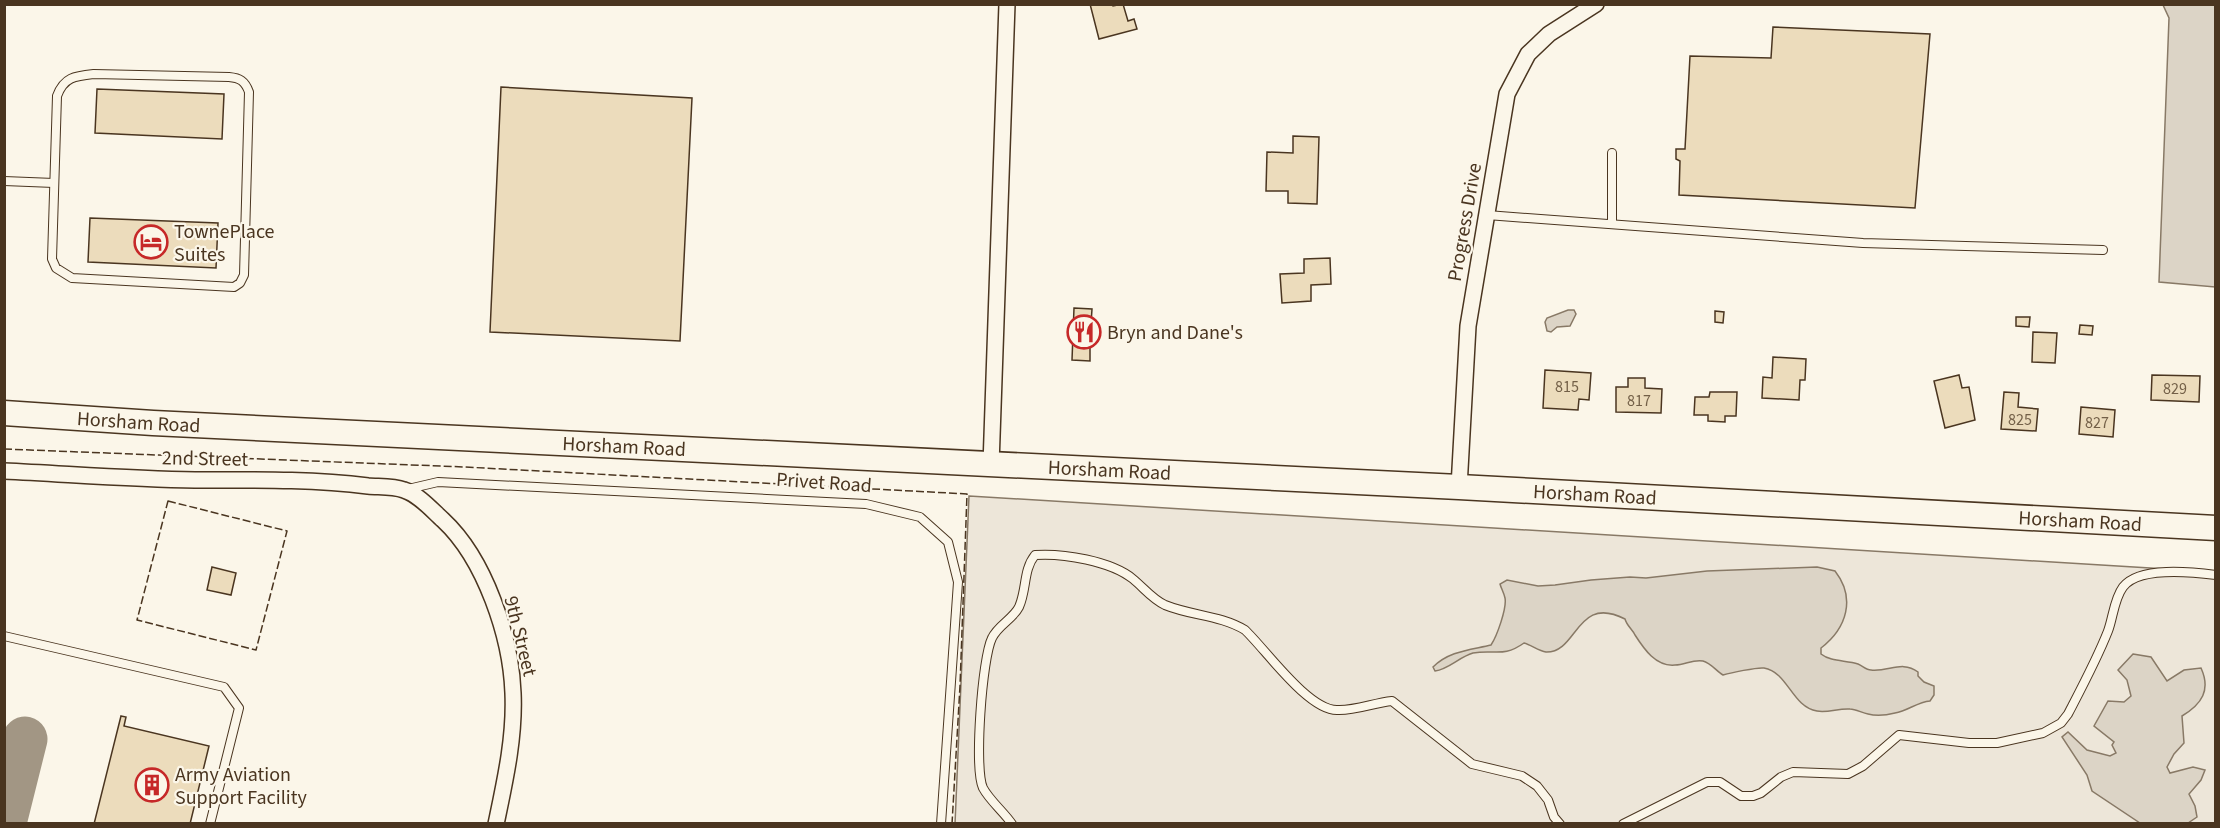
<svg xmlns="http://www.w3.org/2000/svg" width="2220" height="828" viewBox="0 0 2220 828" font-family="'Source Sans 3',sans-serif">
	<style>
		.green { fill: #ede6d9; stroke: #887966; stroke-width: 1.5 }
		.water { fill: #dcd4c6; stroke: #887966; stroke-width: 1.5 }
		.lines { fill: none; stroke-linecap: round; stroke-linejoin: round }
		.taxiway { stroke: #a29684; stroke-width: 45 }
		.building { fill: #ecdcbc; stroke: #4a3520; stroke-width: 1.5 }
		.lane-casing { stroke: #4a3520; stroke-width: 10 }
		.street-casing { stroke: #4a3520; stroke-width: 18 }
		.primary-casing { stroke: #4a3520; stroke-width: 27 }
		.lane { stroke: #fbf6e9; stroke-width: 8 }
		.street { stroke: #fbf6e9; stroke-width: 15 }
		.primary { stroke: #fbf6e9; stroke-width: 24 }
		.fence { stroke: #4a3520; stroke-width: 1.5; stroke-dasharray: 8 3; stroke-linecap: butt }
		.labels { text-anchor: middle; stroke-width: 4.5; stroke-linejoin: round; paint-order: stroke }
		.number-label { font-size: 16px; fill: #725f47 }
		.street-label { font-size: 20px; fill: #4a3520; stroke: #fbf6e9 }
		.poi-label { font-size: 20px; fill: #4a3520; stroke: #fbf6e9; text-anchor: start }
	</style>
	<rect width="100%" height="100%" fill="#fbf6e9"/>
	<polygon class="green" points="969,496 2215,572 2215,823 955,824"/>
	<g class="water">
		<polygon points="2163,5 2215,5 2215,287 2159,282 2169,18"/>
		<polygon points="1568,310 1574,310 1576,314 1570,326 1557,327 1551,332 1547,331 1545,322 1547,318"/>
		<path d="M1817,567L1835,571C1856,598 1847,628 1821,648V654C1831,662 1846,660 1858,664C1863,666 1866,670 1871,670C1889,672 1902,660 1918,672V676L1924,682L1934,686V695L1930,701C1917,702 1908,711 1895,713C1887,715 1876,716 1868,714C1862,713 1856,709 1850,709C1839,708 1828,713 1817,711C1792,707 1788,672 1764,668C1757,667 1730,673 1723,675C1716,671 1711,663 1703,661C1693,659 1685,665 1675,665C1656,667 1644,649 1635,635C1632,629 1627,626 1625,619C1576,594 1578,653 1546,652C1539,651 1531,645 1524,643C1503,658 1495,649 1473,653C1459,657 1449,669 1435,671L1433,667C1449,651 1470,650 1491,645C1497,636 1507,608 1505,598C1504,593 1501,588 1500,584L1507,580L1538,586L1555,585L1591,580L1630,577L1646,578L1707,571Z"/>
		<path d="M2133,654L2151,657L2167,681L2184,670L2201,668C2211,690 2202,704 2182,716L2184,743L2174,754L2167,767L2170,773L2193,767L2205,770L2201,780L2189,794L2195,806L2197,817L2188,823H2140L2092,791L2087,775L2062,737L2068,732L2087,750L2110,756L2116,753L2112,745L2114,742L2094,726L2108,701L2124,702L2131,696L2127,680L2118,670Z"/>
	</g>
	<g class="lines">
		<polyline class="taxiway" points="4,823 25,739"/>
	</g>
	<g class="building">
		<polygon points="1090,4 1112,4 1113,6 1123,4 1128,21 1134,19 1137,29 1099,39"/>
		<polygon points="1773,27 1930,34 1915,208 1679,195 1680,161 1676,159 1676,149 1685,149 1690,56 1771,58"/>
		<polygon points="501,87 692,98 680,341 490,332"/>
		<polygon points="97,89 224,94 222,139 95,133"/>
		<polygon points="1293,136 1319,137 1317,204 1288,203 1288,191 1266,191 1267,152 1293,153"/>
		<polygon points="90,218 218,223 216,268 88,262"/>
		<polygon points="1330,258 1331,284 1311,285 1311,301 1282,303 1280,274 1304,273 1304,259"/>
		<polygon points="1074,308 1092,309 1091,324 1095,324 1094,339 1090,339 1090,361 1072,360"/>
		<polygon points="1715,311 1724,312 1723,323 1715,322"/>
		<polygon points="2016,317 2030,317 2029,327 2016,326"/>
		<polygon points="2080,325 2093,326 2092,335 2079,334"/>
		<polygon points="2033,332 2057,333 2055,363 2032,362"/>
		<polygon points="1773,357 1806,359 1805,380 1800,380 1799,400 1762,398 1763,377 1772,378"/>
		<polygon points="1545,370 1591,373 1589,400 1579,399 1578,410 1543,408"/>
		<polygon points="1959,375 1962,388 1969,387 1975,420 1945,428 1934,381"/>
		<polygon points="2152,375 2200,376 2199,402 2151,400"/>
		<polygon points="1628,378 1645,378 1645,388 1662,389 1661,413 1616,412 1616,387 1628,387"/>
		<polygon points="1710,392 1737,392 1736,416 1725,416 1725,422 1708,421 1708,415 1694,415 1695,397 1709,397"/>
		<polygon points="2004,392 2019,393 2018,407 2038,409 2036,431 2001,429"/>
		<polygon points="2081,407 2115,410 2113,437 2079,434"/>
		<polygon points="212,567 236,573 231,595 207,590"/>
		<polygon points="121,716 126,717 124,726 209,746 190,824 94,824"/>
	</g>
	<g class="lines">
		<g class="lane-casing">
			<g id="lane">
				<path d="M94,74L229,77C240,78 245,81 249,92L244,275L240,283L234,287L72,278L56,268L52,259L57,96C64,77 75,76 94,74Z"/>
				<polyline points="4,181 54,183"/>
				<polyline points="1487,215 1863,243 2103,250"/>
				<polyline points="1612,224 1612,153"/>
				<polyline points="408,489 438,482 866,504 920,517 948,542 958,582 941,824"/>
				<polyline points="4,636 224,687 239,708 210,824"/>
				<path d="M1012,824C1004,812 990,801 983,788C974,769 982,658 992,638C998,625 1013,619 1019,607C1027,589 1023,570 1035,555C1063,553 1111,561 1133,579C1144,588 1152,599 1165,605C1192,616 1220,615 1245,630C1266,650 1308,710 1337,710C1355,711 1373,703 1392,701L1472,764L1522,776L1537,786L1548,800L1554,817L1560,824"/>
				<path d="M1623,824L1707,782H1720L1741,796H1753L1761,793L1781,777L1793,772L1848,774L1863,766L1899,735L1969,743H1997L2043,733L2061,723L2068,714C2082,687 2097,659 2108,631C2113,618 2114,599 2123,587C2139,566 2192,572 2216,575"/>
			</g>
		</g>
		<g class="street-casing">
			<g id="street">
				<polyline points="991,465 1007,4"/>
				<path d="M4,471C68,474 132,479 195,480C253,480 311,479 368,486C379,487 393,486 404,490C418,494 432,510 443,520C485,559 511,637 513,693C515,737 505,781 496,824"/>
				<polyline points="1459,487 1468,326 1507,94 1528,54 1549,34 1596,4"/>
			</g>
		</g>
		<g class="primary-casing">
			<g id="primary">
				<path id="s1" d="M4,413L153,423L1459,487L2216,528"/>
			</g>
		</g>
		<use href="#lane" class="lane"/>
		<use href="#street" class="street"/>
		<use href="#primary" class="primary"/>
		<g class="fence">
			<polyline points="4,449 465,467 967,494 960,686 952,824"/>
			<polygon points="168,501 287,531 256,650 137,620"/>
		</g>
	</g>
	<defs>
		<g id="hotel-ring" transform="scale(1.725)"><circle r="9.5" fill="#fbf6e9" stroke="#c62828" stroke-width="1.5"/><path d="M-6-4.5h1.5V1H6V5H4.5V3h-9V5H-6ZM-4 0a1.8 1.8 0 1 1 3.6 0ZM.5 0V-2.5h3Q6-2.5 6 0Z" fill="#c62828"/></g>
		<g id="restaurant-ring" transform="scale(1.725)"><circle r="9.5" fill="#fbf6e9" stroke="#c62828" stroke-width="1.5"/><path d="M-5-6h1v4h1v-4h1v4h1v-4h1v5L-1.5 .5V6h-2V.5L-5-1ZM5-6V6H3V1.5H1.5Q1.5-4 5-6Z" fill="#c62828"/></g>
		<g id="building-ring" transform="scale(1.725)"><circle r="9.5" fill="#fbf6e9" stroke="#c62828" stroke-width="1.5"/><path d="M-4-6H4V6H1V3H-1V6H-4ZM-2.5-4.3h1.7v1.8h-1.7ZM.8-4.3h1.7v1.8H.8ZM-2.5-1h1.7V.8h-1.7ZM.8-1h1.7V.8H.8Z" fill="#c62828"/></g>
	</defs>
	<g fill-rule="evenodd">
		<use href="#hotel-ring" x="151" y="242"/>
		<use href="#restaurant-ring" x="1084" y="332"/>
		<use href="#building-ring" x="152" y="785"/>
	</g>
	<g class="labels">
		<g class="number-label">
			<text x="1567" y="392">815</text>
			<text x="2175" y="394">829</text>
			<text x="1639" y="406">817</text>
			<text x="2020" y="425">825</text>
			<text x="2097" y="428">827</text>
		</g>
		<g class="street-label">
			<text transform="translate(1464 222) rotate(-80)" y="7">Progress Drive</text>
			<text dy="7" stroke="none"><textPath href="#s1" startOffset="135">Horsham Road</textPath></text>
			<text dy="7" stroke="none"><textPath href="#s1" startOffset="621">Horsham Road</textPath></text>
			<text transform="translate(205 458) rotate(1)" y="7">2nd Street</text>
			<text dy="7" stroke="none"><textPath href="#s1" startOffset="1107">Horsham Road</textPath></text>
			<text transform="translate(824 482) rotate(4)" y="7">Privet Road</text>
			<text dy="7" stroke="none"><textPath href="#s1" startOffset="1593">Horsham Road</textPath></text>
			<text dy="7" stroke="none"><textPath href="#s1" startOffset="2079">Horsham Road</textPath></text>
			<text transform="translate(521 636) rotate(76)" y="7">9th Street</text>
		</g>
		<g class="poi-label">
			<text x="174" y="238">TownePlace<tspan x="174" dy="23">Suites</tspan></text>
			<text x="1107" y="339">Bryn and Dane's</text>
			<text x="175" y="781">Army Aviation<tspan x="175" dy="23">Support Facility</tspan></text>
		</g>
	</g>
	<rect width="2220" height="828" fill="none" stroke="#4a3520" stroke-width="12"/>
</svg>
